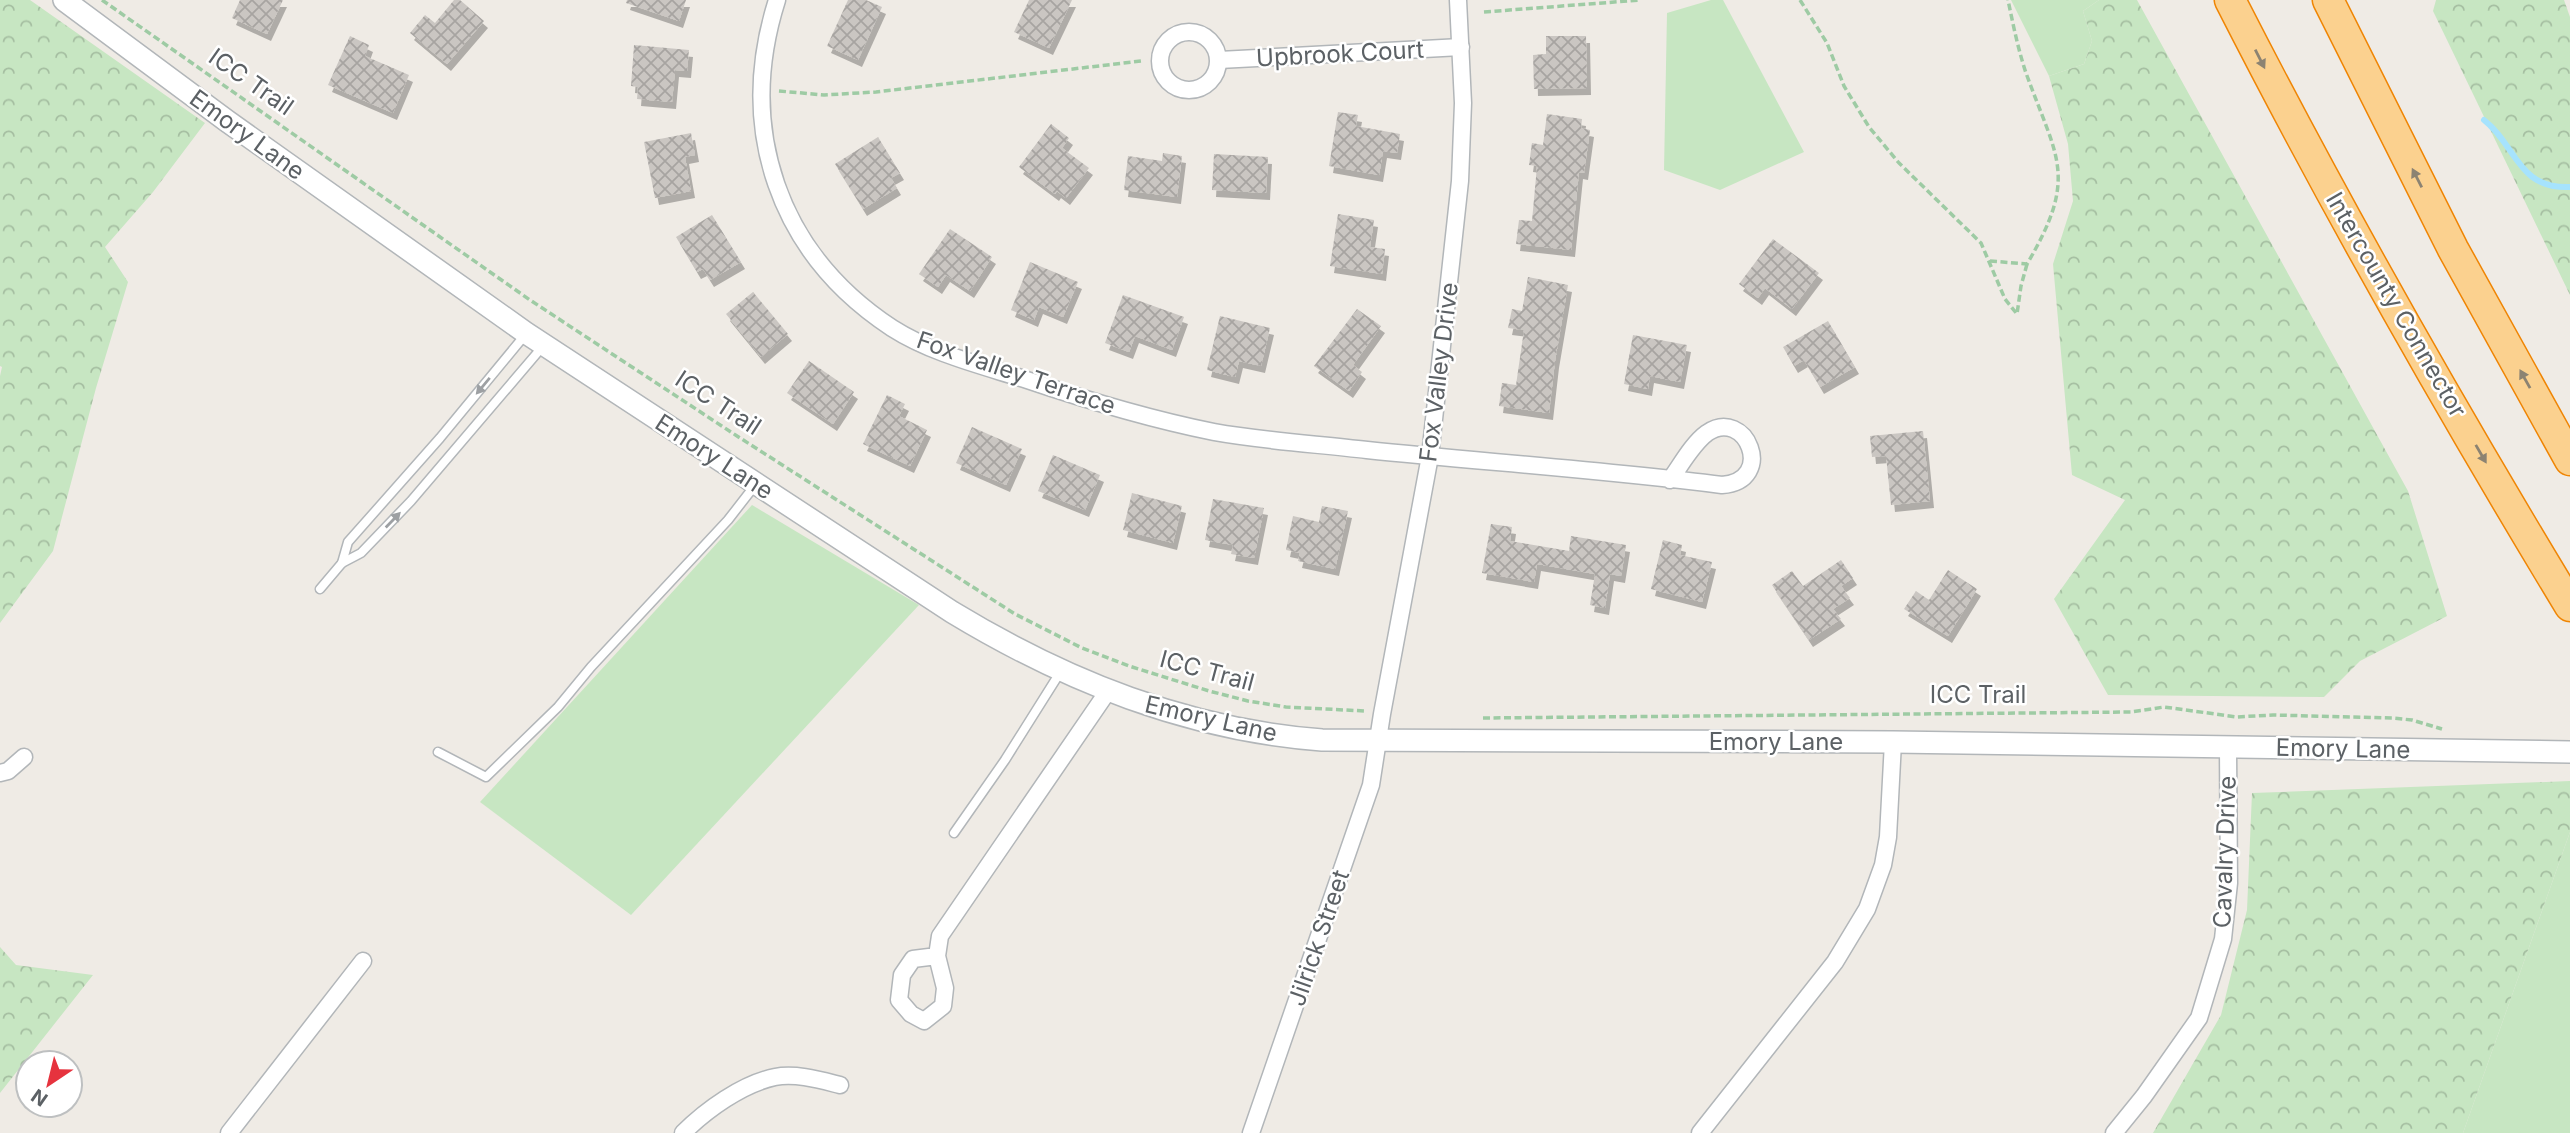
<svg xmlns="http://www.w3.org/2000/svg" width="2570" height="1133" viewBox="0 0 2570 1133" font-family="Inter,sans-serif">
	<style>
		.grass { fill: #c7e6c2 }
		.forest { fill: url(#forest-crowns) }
		.lines { fill: none; stroke-linecap: round; stroke-linejoin: round }
		.stream { stroke: #a6e3fd; stroke-width: 6 }
		.building { fill: url(#building-cross-hatch); filter: url(#shadow) }
		.service-casing { stroke: #b2b6b9; stroke-width: 11 }
		.minor-casing { stroke: #b2b6b9; stroke-width: 19 }
		.tertiary-casing { stroke: #b2b6b9; stroke-width: 24 }
		.motorway-casing { stroke: #ef8504; stroke-width: 33 }
		.path { stroke: #9ecba4; stroke-width: 3.5; stroke-dasharray: 7 3.5; stroke-linecap: butt }
		.service { stroke: #fff; stroke-width: 8 }
		.minor { stroke: #fff; stroke-width: 16 }
		.tertiary { stroke: #fff; stroke-width: 21 }
		.motorway { stroke: #fbd18f; stroke-width: 30 }
		.oneway { fill: #8c8372 }
		.oneway2 { fill: #9da0a3 }
		.labels { text-anchor: middle; stroke-width: 5; stroke-linejoin: round; paint-order: stroke }
		.street-label { font-size: 24px; fill: #5c6165; stroke: #fff }
	</style>
	<defs>
		<pattern id="forest-crowns" width="20" height="18" patternUnits="userSpaceOnUse" patternTransform="scale(1.75)"><rect width="20" height="18" fill="#c7e6c2"/><path d="M2 6a3 3 0 1 1 6 0M12 15a3 3 0 1 1 6 0" fill="none" stroke="#a5bea1"/></pattern>
		<pattern id="building-cross-hatch" width="8" height="8" patternUnits="userSpaceOnUse" patternTransform="scale(1.75)"><rect width="8" height="8" fill="#cac6c2"/><path d="M0 0l8 8M0 8l8-8" fill="none" stroke="#a7a4a1"/></pattern>
		<filter id="shadow"><feDropShadow dx="4" dy="7" stdDeviation="0" flood-color="#0004"/></filter>
	</defs>
	<rect width="100%" height="100%" fill="#efebe5"/>
	<g class="grass">
		<polygon points="1711,0 1723,0 1804,152 1720,190 1664,170 1667,13"/>
		<polygon points="2011,0 2099,0 2083,11 2092,41 2084,64 2049,76"/>
		<polygon points="752,505 919,605 631,915 480,802"/>
		<polygon points="2570,832 2570,1133 2463,1133"/>
	</g>
	<g class="forest">
		<polygon points="0,0 30,0 205,123 153,192 105,247 128,282 96,388 53,551 0,623 0,376 2,367 0,366"/>
		<polygon points="2099,0 2137,0 2408,491 2447,616 2360,661 2324,697 2108,695 2054,599 2125,500 2072,475 2053,264 2073,201 2068,144 2049,76 2084,64 2092,41 2083,11"/>
		<polygon points="2436,0 2564,0 2570,17 2570,295 2433,11"/>
		<polygon points="2570,781 2570,832 2463,1133 2153,1133 2221,1015 2247,910 2252,793"/>
		<polygon points="0,947 16,965 93,975 0,1093"/>
	</g>
	<g class="lines">
		<path class="stream" d="M2484,120C2517,146 2517,189 2570,187"/>
	</g>
	<g class="building">
		<polygon points="240,0 283,0 267,34 232,18"/>
		<polygon points="454,0 460,0 484,21 447,64 410,33 425,15 435,23"/>
		<polygon points="627,0 686,0 679,21 626,3"/>
		<polygon points="848,0 866,0 882,7 858,60 827,46"/>
		<polygon points="1029,0 1072,0 1049,48 1014,32"/>
		<polygon points="350,36 369,45 365,56 409,75 393,113 328,85"/>
		<polygon points="1546,36 1586,36 1587,88 1534,89 1533,55 1546,54"/>
		<polygon points="634,45 689,50 687,71 675,70 672,102 637,99 638,87 631,86"/>
		<polygon points="1338,112 1358,115 1356,126 1400,134 1397,153 1383,151 1379,175 1329,166"/>
		<polygon points="1547,114 1582,119 1581,128 1590,130 1584,173 1579,172 1571,250 1516,244 1519,220 1532,221 1537,166 1529,165 1532,143 1543,145"/>
		<polygon points="1051,124 1069,138 1062,148 1089,168 1066,198 1057,191 1055,194 1019,167"/>
		<polygon points="691,133 695,155 685,157 691,191 655,198 644,142"/>
		<polygon points="878,137 900,173 891,178 897,188 863,209 835,164"/>
		<polygon points="1163,153 1182,156 1177,197 1124,190 1128,156 1162,161"/>
		<polygon points="1214,154 1268,157 1266,193 1212,190"/>
		<polygon points="1338,214 1374,220 1370,247 1385,249 1382,274 1330,266"/>
		<polygon points="712,215 741,262 710,280 703,269 697,272 676,237"/>
		<polygon points="950,229 992,257 970,291 946,275 938,287 919,274"/>
		<polygon points="1773,239 1819,273 1792,309 1765,288 1758,298 1739,284"/>
		<polygon points="1030,262 1078,282 1063,317 1039,307 1034,320 1011,310"/>
		<polygon points="1528,277 1568,285 1555,361 1549,413 1499,406 1502,383 1516,385 1524,330 1508,328 1512,309 1522,311"/>
		<polygon points="753,292 788,334 761,357 726,314"/>
		<polygon points="1123,295 1184,317 1172,350 1135,336 1129,352 1105,343"/>
		<polygon points="1357,309 1381,326 1353,365 1362,372 1349,391 1314,366"/>
		<polygon points="1220,316 1270,328 1261,366 1239,361 1235,377 1207,370"/>
		<polygon points="1828,321 1855,367 1820,387 1804,360 1794,366 1783,347"/>
		<polygon points="1633,335 1687,345 1680,382 1650,376 1648,389 1624,384"/>
		<polygon points="809,361 854,392 833,424 787,393"/>
		<polygon points="887,395 905,404 899,416 927,430 910,466 863,444"/>
		<polygon points="972,427 1022,449 1006,485 956,463"/>
		<polygon points="1923,431 1930,501 1891,505 1886,456 1872,457 1870,436"/>
		<polygon points="1053,455 1100,475 1085,510 1038,491"/>
		<polygon points="1132,493 1182,506 1173,543 1123,530"/>
		<polygon points="1213,499 1264,508 1254,558 1231,554 1233,545 1205,540"/>
		<polygon points="1322,506 1348,511 1335,569 1298,561 1300,553 1286,550 1293,516 1319,522"/>
		<polygon points="1491,524 1512,527 1510,541 1569,551 1571,536 1626,545 1621,576 1610,574 1605,608 1590,605 1595,574 1537,564 1534,582 1482,573"/>
		<polygon points="1663,540 1682,545 1680,555 1712,562 1702,602 1651,589"/>
		<polygon points="1841,560 1853,578 1841,586 1850,598 1833,609 1841,619 1809,640 1772,585 1792,571 1803,586"/>
		<polygon points="1948,570 1977,589 1948,636 1904,609 1916,591 1929,600"/>
	</g>
	<g class="lines">
		<g class="service-casing">
			<g id="service">
				<polyline points="342,563 348,542 440,438 525,335"/>
				<polyline points="320,589 342,563 361,553 411,501 544,345"/>
				<polyline points="438,752 486,777 558,707 591,667 728,520 756,484"/>
				<polyline points="954,833 1005,760 1061,671"/>
			</g>
		</g>
		<g class="minor-casing">
			<g id="minor">
				<path d="M777,0C736,129 778,253 892,328C931,353 980,365 1024,379C1086,400 1149,419 1214,432C1264,441 1316,444 1367,450C1485,462 1604,470 1722,485C1777,481 1746,406 1707,433C1692,444 1681,465 1670,480"/>
				<circle cx="1189" cy="61" r="29"/>
				<polyline points="1219,60 1461,47"/>
				<polyline points="0,773 8,771 24,757"/>
				<polyline points="937,956 913,959 902,975 899,1000 911,1014 924,1021 943,1006 945,988 937,956 940,936 1108,691"/>
				<polyline points="229,1133 363,961"/>
				<path d="M683,1133C706,1110 742,1084 775,1077C796,1073 820,1080 840,1085"/>
				<polyline points="1251,1133 1371,785 1382,714 1430,456 1460,181 1463,103 1458,0"/>
				<polyline points="1700,1133 1835,962 1867,909 1883,865 1888,837 1893,742"/>
				<polyline points="2114,1133 2144,1096 2199,1018 2223,939 2229,883 2228,749"/>
			</g>
		</g>
		<g class="tertiary-casing">
			<path id="tertiary" d="M64,0L227,121L526,333L952,612C1066,681 1188,730 1322,740L1893,742L2570,752"/>
		</g>
		<g class="motorway-casing">
			<g id="motorway">
				<path d="M2230,0C2335,206 2450,408 2570,606"/>
				<polyline points="2328,0 2453,249 2570,460"/>
			</g>
		</g>
		<g class="path">
			<polyline points="102,0 530,300 737,436 1015,614 1082,648 1129,666 1209,691 1248,701 1286,707 1365,711"/>
			<polyline points="1800,0 1827,43 1844,86 1869,127 1899,163 1981,243 2005,299 2017,314 2021,286 2027,264"/>
			<polyline points="1484,12 1641,0"/>
			<polyline points="779,91 824,95 876,92 1141,61"/>
			<path d="M1990,261L2027,264C2079,176 2057,159 2026,73C2018,49 2013,24 2008,0"/>
			<polyline points="1483,718 2131,712 2164,707 2237,717 2273,715 2392,718 2412,720 2442,729"/>
		</g>
		<use href="#service" class="service"/>
		<use href="#minor" class="minor"/>
		<use href="#tertiary" class="tertiary"/>
		<use href="#motorway" class="motorway"/>
	</g>
	<defs><path id="oneway-solid" d="M-6-.8H1V-3.2L6.5 0L1 3.2V.8H-6Z" transform="scale(1.75)"/></defs>
	<g class="oneway">
		<use href="#oneway-solid" transform="translate(2260 59) rotate(63)"/>
		<use href="#oneway-solid" transform="translate(2417 178) rotate(-117)"/>
		<use href="#oneway-solid" transform="translate(2525 379) rotate(-119)"/>
		<use href="#oneway-solid" transform="translate(2481 454) rotate(60)"/>
	</g>
	<g class="oneway2">
		<use href="#oneway-solid" transform="translate(483 386) rotate(130)"/>
		<use href="#oneway-solid" transform="translate(393 520) rotate(-46)"/>
	</g>
	<g class="labels">
		<g class="street-label">
			<text transform="translate(1340 54) rotate(-3)" y="8">Upbrook Court</text>
			<text transform="translate(251 82) rotate(35)" y="8">ICC Trail</text>
			<text transform="translate(247 135) rotate(36)" y="8">Emory Lane</text>
			<text transform="translate(2396 305) rotate(60)" y="8">Intercounty Connector</text>
			<text transform="translate(1439 372) rotate(-83)" y="8">Fox Valley Drive</text>
			<text transform="translate(1016 373) rotate(19)" y="8">Fox Valley Terrace</text>
			<text transform="translate(718 403) rotate(33)" y="8">ICC Trail</text>
			<text transform="translate(714 457) rotate(33)" y="8">Emory Lane</text>
			<text transform="translate(1207 671) rotate(15)" y="8">ICC Trail</text>
			<text x="1978" y="703">ICC Trail</text>
			<text transform="translate(1211 719) rotate(13)" y="8">Emory Lane</text>
			<text x="1776" y="750">Emory Lane</text>
			<text transform="translate(2343 749) rotate(1)" y="8">Emory Lane</text>
			<text transform="translate(2225 852) rotate(-88)" y="8">Cavalry Drive</text>
			<text transform="translate(1319 938) rotate(-71)" y="8">Jilrick Street</text>
		</g>
	</g>
	<g transform="translate(49 1084) rotate(215)"><circle r="33" fill="#ffffff" stroke="#bec0c1" stroke-width="2"/>
	<path d="M0-5L12 26L0 18L-12 26Z" fill="#e6333e"/>
	<text y="-10" font-size="19" font-weight="bold" text-anchor="middle" fill="#5c6165">N</text>
	</g>
</svg>
